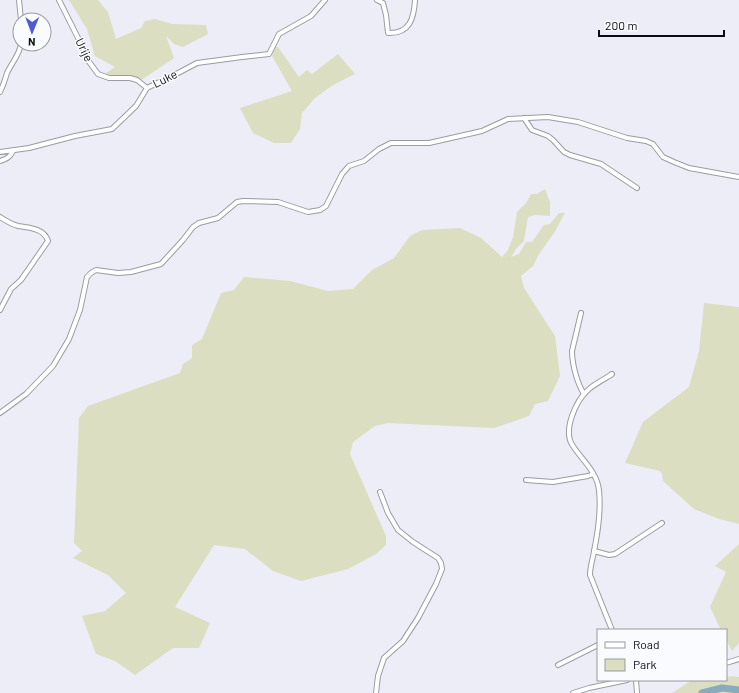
<svg xmlns="http://www.w3.org/2000/svg" width="739" height="693" viewBox="0 0 739 693" font-family="Barlow,sans-serif">
	<style>
		.green { fill: #dcdec1 }
		.lines { fill: none; stroke-linecap: round; stroke-linejoin: round }
		.stream { stroke: #647b89; stroke-width: 1 }
		.river { stroke: #8aaabd; stroke-width: 7 }
		.street-casing { stroke: #9a9ba4; stroke-width: 6 }
		.street { stroke: #fff; stroke-width: 4 }
		.labels { text-anchor: middle; stroke-width: 3; stroke-linejoin: round; paint-order: stroke }
		.street-label { font-size: 12px; fill: #0b0c0f; stroke: #fafbff }
	</style>
	<rect width="100%" height="100%" fill="#ecedf6"/>
	<g class="green">
		<polygon points="69,0 98,0 108,12 116,39 141,28 145,21 155,19 172,24 206,25 208,34 183,47 174,44 166,36 174,58 140,81 102,76 115,67 95,56 87,29"/>
		<polygon points="275,47 278,47 299,77 307,70 312,74 338,54 355,74 333,85 315,98 302,113 300,129 291,143 274,143 253,133 240,108 292,91 272,56"/>
		<polygon points="545,189 550,202 550,216 535,215 528,217 524,241 516,249 511,257 519,254 526,242 532,242 544,225 550,224 559,213 565,213 554,233 539,254 533,266 521,276 524,288 555,336 560,376 548,401 535,404 529,416 494,428 388,423 375,426 353,442 350,454 386,536 386,545 376,554 348,569 301,581 273,571 245,549 214,545 175,607 210,623 199,648 173,648 135,675 115,661 96,654 82,616 105,611 126,593 108,575 73,558 82,551 74,543 79,418 88,406 180,373 183,364 192,358 192,345 202,339 221,293 234,290 244,277 290,281 328,291 353,289 372,270 394,258 410,236 422,230 460,228 481,238 502,257 508,250 513,237 517,212 526,203 531,194 537,194"/>
		<polygon points="704,303 739,307 739,524 719,519 694,509 663,481 662,474 660,471 625,463 643,422 689,387 699,351"/>
		<polygon points="739,544 739,643 732,651 726,639 726,630 721,630 710,607 726,572 715,566"/>
		<polygon points="733,676 739,677 739,693 672,693 692,680 726,680 726,677"/>
	</g>
	<g class="lines">
		<polyline class="stream" points="0,154 7,154"/>
		<polyline class="river" points="702,693 722,688 739,690"/>
		<g class="street-casing">
			<g id="street">
				<polyline points="19,0 21,20"/>
				<polyline points="59,0 79,40 87,59 98,74 109,78 130,78 137,80 147,88"/>
				<path d="M377,0L383,3L386,15L388,33C410,34 414,18 415,0"/>
				<path d="M0,92C3,86 5,80 7,73C12,62 19,56 21,44"/>
				<polyline points="524,118 532,130 548,136 553,140 564,152 570,155 601,164 637,188"/>
				<polyline points="0,152 29,148 75,136 112,129 136,106 147,88 180,72 197,63 242,57 269,54 279,34 311,16 325,0"/>
				<path d="M0,161C7,159 10,157 13,151"/>
				<path d="M0,217C6,221 11,224 18,226C29,228 44,228 48,241L21,280L11,289L0,310"/>
				<path d="M581,313L572,351C572,364 577,383 584,394"/>
				<path d="M612,374C605,379 596,383 589,389C576,400 562,431 573,446C582,460 597,472 599,490C601,509 598,532 594,551C593,559 590,566 590,575L612,630"/>
				<polyline points="0,413 26,394 53,366 69,339 80,310 87,277 91,273 96,270 118,273 131,272 161,264 183,240 193,227 199,223 218,218 237,202 243,201 278,202 308,212 320,210 326,206 342,174 349,166 364,161 379,149 391,143 429,143 482,131 508,119 548,117 578,122 627,138 646,141 653,144 663,157 674,162 689,168 739,177"/>
				<polyline points="526,480 553,482 588,476 593,474"/>
				<polyline points="594,551 609,555 615,554 662,523"/>
				<polyline points="726,663 739,659"/>
				<polyline points="558,665 598,645"/>
				<polyline points="636,680 637,693"/>
				<polyline points="376,693 378,676 384,658 403,641 418,618 436,584 442,569 441,563 438,558 413,542 398,530 388,513 380,492"/>
				<polyline points="573,693 589,688 627,680"/>
			</g>
		</g>
		<use href="#street" class="street"/>
	</g>
	<g class="labels">
		<g class="street-label">
			<text transform="translate(84 50) rotate(64)" y="4">Urije</text>
			<text transform="translate(165 79) rotate(-26)" y="4">Luke</text>
		</g>
	</g>
	<rect x="597" y="629" width="130" height="52" fill="#fafbff" stroke="#9a9b9f"/>
	<rect x="605" y="642" width="20" height="6" fill="#ffffff" stroke="#9a9b9f"/>
	<text x="633" y="649" font-size="12" fill="#0b0c0f">Road</text>
	<rect x="605" y="659" width="20" height="12" fill="#dcdec1" stroke="#9a9b9f"/>
	<text x="633" y="669" font-size="12" fill="#0b0c0f">Park</text>
	<g transform="translate(32 32) rotate(181)"><circle r="19" fill="#fafbff" stroke="#9a9b9f"/>
	<path d="M0-3L7 15L0 10L-7 15Z" fill="#4c5cd1"/>
	<text y="-6" font-size="11" font-weight="bold" text-anchor="middle" fill="#0b0c0f">N</text>
	</g>
	<path d="M599 30v6h125v-6" fill="none" stroke="#0b0c0f" stroke-width="2"/>
	<text x="605" y="30" font-size="12" fill="#0b0c0f" stroke="#fafbff" stroke-width="3" paint-order="stroke">200 m</text>
</svg>
